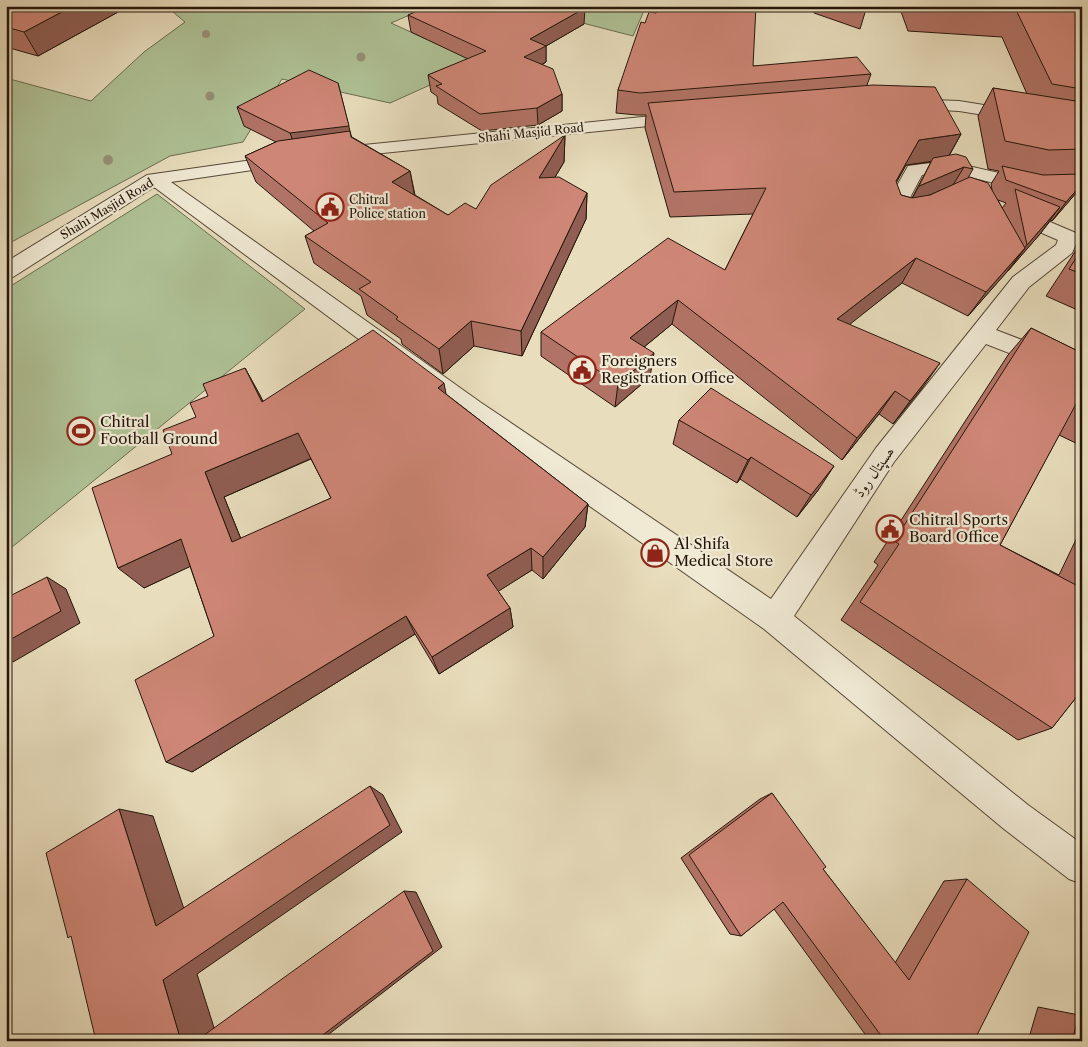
<svg xmlns="http://www.w3.org/2000/svg" width="1088" height="1047" viewBox="0 0 1088 1047" font-family="'Libre Caslon Text',Amiri,serif">
	<style>
		.green { fill: #afc296; stroke: #6a6c50 }
		.lines { fill: none; stroke-linecap: round; stroke-linejoin: round }
		.minor-casing { stroke: #564837; stroke-width: 2 }
		.minor { fill: #f0e9d4; fill-rule: evenodd }
		.tree { fill: #979176 }
		.wall { fill: #b17365; stroke: #25160a; fill-rule: evenodd }
		.shaded-wall { fill: #905e53; stroke: #25160a }
		.building { fill: #ce8676; stroke: #25160a; fill-rule: evenodd }
		.labels { text-anchor: middle; stroke-width: 4.5; stroke-linejoin: round; paint-order: stroke }
		.far-street-label { font-size: 12px; fill: #25160a; stroke: #f0e9d4 }
		.far-poi-label { font-size: 12px; fill: #25160a; stroke: #f0e9d4; text-anchor: start }
		.poi-label { font-size: 15px; fill: #25160a; stroke: #f0e9d4; text-anchor: start }
		.street-label { font-size: 15px; fill: #25160a; stroke: #f0e9d4 }
	</style>
	<rect width="100%" height="100%" fill="#e8ddbd"/>
	<filter id="stains"><feTurbulence type="fractalNoise" baseFrequency=".004" numOctaves="4"/><feColorMatrix values="0 0 0 0 .2 0 0 0 0 .09 0 0 0 0 .02 0 0 0 .5 -.17"/></filter>
	<radialGradient id="worn" r=".72"><stop offset=".6" stop-color="#630" stop-opacity="0"/><stop offset="1" stop-color="#630" stop-opacity=".3"/></radialGradient>
	<g class="green">
		<polygon points="180,6 431,6 391,23 479,63 390,103 282,79 243,142 170,156 6,245 6,78 91,101 144,52 185,22 173,12"/>
		<polygon points="517,6 646,6 633,36"/>
		<polygon points="157,194 305,309 6,552 6,289"/>
	</g>
	<g class="lines">
		<g class="minor-casing">
			<g id="minor">
				<polygon points="907,99 959,101 1082,121 1082,131 959,111 901,108 899,104 901,100"/>
				<polygon points="682,113 688,114 691,118 688,122 334,158 328,157 325,153 328,149 334,148"/>
				<polygon points="287,155 293,156 296,160 293,164 171,182 480,402 771,599 876,448 1013,277 1056,245 1058,240 1003,216 1000,212 1003,208 1017,208 1076,233 1079,237 1072,253 1029,287 996,330 1051,351 1082,366 1082,386 1035,363 986,344 894,462 794,616 1028,805 1082,844 1082,884 1069,879 1004,829 764,629 462,416 154,187 13,277 6,279 6,262 147,175"/>
				<polygon points="946,161 1030,180 1082,178 1082,190 1030,192 946,171 922,175 905,207 918,209 921,213 918,217 897,222 890,220 885,207 908,166"/>
			</g>
		</g>
		<use href="#minor" class="minor"/>
	</g>
	<g class="tree">
		<circle cx="206" cy="34" r="4"/>
		<circle cx="361" cy="57" r="4.5"/>
		<circle cx="210" cy="96" r="4.5"/>
		<circle cx="108" cy="160" r="5"/>
	</g>
	<g class="wall">
		<polygon points="6,6 129,6 38,56 6,47"/>
		<polygon points="809,6 867,6 860,29 814,13"/>
		<path d="M899,6H1082V186L1052,221L1051,220L1040,234L968,316L902,283L849,324L923,387L893,424L879,414L842,460L672,324L644,347L650,377L615,407L541,356V332L725,270L753,214L670,217L645,128L646,115H637L616,113L618,90L645,23L753,66L871,74L867,85L961,134L949,156L973,169L968,178L992,190L991,184L999,171L988,169L978,116L993,88L1027,94L1002,37L908,31ZM931,162L912,198L901,195L896,183L906,165ZM998,200L1006,203L1002,208Z"/>
		<polygon points="408,15 584,24 546,46 546,62 542,65 562,94 562,111 538,125 482,131 438,104 437,96 431,92 428,75 468,59 411,32"/>
		<polygon points="237,107 352,137 410,171 415,195 448,215 476,209 565,135 564,162 555,177 587,193 586,219 522,356 474,346 443,374 402,344 401,339 367,315 361,296 314,263 305,236 314,231 256,182 245,156 276,142 244,126"/>
		<polygon points="1082,241 1082,312 1046,296"/>
		<polygon points="1031,328 1082,353 1082,446 1059,435 1000,545 1059,575 1082,527 1082,690 1052,728 1018,740 841,620 878,565 874,562 1008,355"/>
		<path d="M446,394L588,504L585,527L543,579L532,570L498,591L510,608L513,627L439,674L415,634L192,772L214,636L190,566L144,588L172,454L196,417L263,401ZM311,459L331,498L241,539L224,497Z"/>
		<polygon points="679,420 819,489 797,517 740,479 737,483 673,444"/>
		<polygon points="772,793 823,869 895,963 944,881 967,879 974,1041 870,1041 774,909 741,936 730,934 681,858 760,799"/>
		<polygon points="1038,1007 1079,1015 1082,1041 1028,1041"/>
	</g>
	<g class="shaded-wall">
		<polygon points="73,6 129,6 38,56 24,32"/>
		<polygon points="585,8 584,24 546,46 546,62 524,74 524,57 530,39"/>
		<polygon points="338,83 358,163 297,152 290,133"/>
		<polygon points="562,94 562,111 538,125 537,108"/>
		<polygon points="961,134 947,159 906,165 883,206 896,181 919,140"/>
		<polygon points="565,135 564,162 539,204 539,178"/>
		<polygon points="964,167 953,185 909,204 919,186"/>
		<polygon points="410,171 415,198 392,182"/>
		<polygon points="1082,184 1082,186 1077,192 1052,221 1066,202"/>
		<polygon points="587,193 586,219 522,356 521,331"/>
		<polygon points="1060,207 1040,234 1008,271 1027,245"/>
		<polygon points="1025,248 1006,273 968,316 986,292"/>
		<polygon points="916,258 902,283 825,344 837,319"/>
		<polygon points="678,300 672,324 626,362 630,338"/>
		<polygon points="471,321 474,346 443,374 439,349"/>
		<polygon points="654,353 650,377 615,407 618,384"/>
		<polygon points="940,363 923,387 893,424 910,401"/>
		<polygon points="245,368 260,395 276,428 262,402"/>
		<polygon points="444,383 449,410 438,388"/>
		<polygon points="895,391 879,414 842,460 857,438"/>
		<polygon points="298,433 312,458 224,497 251,564 232,542 205,472"/>
		<polygon points="751,457 740,479 737,483 748,460"/>
		<polygon points="834,466 819,489 797,517 811,495"/>
		<polygon points="588,504 585,527 543,579 543,557"/>
		<polygon points="181,539 202,561 144,588 118,568"/>
		<polygon points="531,548 532,570 491,596 487,575"/>
		<polygon points="47,577 66,589 80,623 13,662 6,659 6,642"/>
		<polygon points="510,608 513,627 439,674 432,657"/>
		<polygon points="406,616 415,634 192,772 166,762"/>
		<polygon points="370,786 383,795 402,832 197,974 217,1037 206,1041 181,1041 163,980"/>
		<polygon points="119,809 153,816 189,924 156,926"/>
		<polygon points="404,891 416,892 442,947 320,1041 315,1041"/>
	</g>
	<g class="building">
		<polygon points="6,6 73,6 24,32 6,27"/>
		<polygon points="429,6 582,6 585,8 530,39 546,46 524,57 553,69 562,94 537,108 480,114 436,86 442,84 428,75 486,51 408,15"/>
		<polygon points="659,6 756,6 753,66 857,57 871,74 640,93 618,90 641,22 645,23 649,12 656,13"/>
		<polygon points="852,6 867,6 866,11"/>
		<polygon points="953,6 1082,6 1082,89 1052,84 1016,10"/>
		<polygon points="309,70 338,83 349,126 290,133 237,107"/>
		<polygon points="873,85 935,87 961,134 919,140 896,181 901,195 912,198 930,195 970,177 988,183 1025,248 986,292 916,258 837,319 940,363 910,401 895,391 857,438 678,300 630,338 654,353 618,384 541,332 668,238 725,270 766,188 674,192 648,103"/>
		<polygon points="993,88 1082,102 1082,149 1049,150 1005,141"/>
		<polygon points="350,131 351,137 410,171 392,182 448,215 465,203 476,209 491,185 565,135 539,178 559,177 587,193 521,331 471,321 439,349 396,319 398,317 359,289 371,282 305,236 328,223 245,156 278,141"/>
		<polygon points="956,154 966,157 973,169 964,167 919,186 933,158"/>
		<polygon points="1002,166 1043,175 1082,174 1082,184 1066,202 1006,180"/>
		<polygon points="1015,189 1060,207 1027,245"/>
		<polygon points="1082,249 1082,274 1069,269"/>
		<polygon points="1031,328 1082,353 1082,407 1076,404 1000,545 1076,585 1082,573 1082,690 1052,728 860,602 899,544 894,541"/>
		<path d="M373,330L444,383L438,388L588,504L543,557L531,548L487,575L510,608L432,657L406,616L166,762L135,680L214,636L181,539L118,568L92,488L172,454L163,430L196,417L190,403L208,396L203,384L245,368L262,402ZM298,433L331,498L232,542L205,472Z"/>
		<polygon points="711,388 834,466 811,495 751,457 748,460 679,420"/>
		<polygon points="47,577 61,611 6,642 6,598"/>
		<polygon points="370,786 390,825 163,980 181,1041 96,1041 71,936 68,938 46,853 119,809 156,926"/>
		<polygon points="772,793 826,867 823,869 909,980 967,879 1029,932 974,1041 885,1041 783,902 741,936 689,855"/>
		<polygon points="404,891 433,951 315,1041 196,1041"/>
		<polygon points="1079,1015 1082,1017 1082,1041 1072,1041"/>
	</g>
	<defs>
		<g id="civic-ring" transform="scale(1.4375)"><circle r="9.5" fill="#f0e9d4" stroke="#8f2418" stroke-width="1.5"/><path d="M-.6-6.5H3V-4.5H.6V-3L4-1V1h2V6H-6V1h2V-1L-.6-3ZM-1.2 2.5V6h2.4V2.5Z" fill="#8f2418"/></g>
		<g id="stadium-ring" transform="scale(1.4375)"><circle r="9.5" fill="#f0e9d4" stroke="#8f2418" stroke-width="1.5"/><path d="M0-5a6.5 5 0 1 0 0 10a6.5 5 0 1 0 0-10ZM-3.5-1.8h7v3.6h-7Z" fill="#8f2418"/></g>
		<g id="shop-ring" transform="scale(1.4375)"><circle r="9.5" fill="#f0e9d4" stroke="#8f2418" stroke-width="1.5"/><path d="M-5-2.5h2.3a2.7 3.5 0 0 1 5.4 0H5L5.5 6h-11ZM-1.5-2.5h3a1.5 2.3 0 0 0-3 0Z" fill="#8f2418"/></g>
	</defs>
	<g fill-rule="evenodd">
		<use href="#civic-ring" x="330" y="207"/>
		<use href="#civic-ring" x="582" y="370"/>
		<use href="#stadium-ring" x="81" y="431"/>
		<use href="#civic-ring" x="890" y="529"/>
		<use href="#shop-ring" x="655" y="553"/>
	</g>
	<g class="labels">
		<g class="far-street-label">
			<text transform="translate(531 133) rotate(-6)" y="4">Shahi Masjid Road</text>
			<text transform="translate(107 209) rotate(-31)" y="4">Shahi Masjid Road</text>
		</g>
		<g class="far-poi-label">
			<text x="349" y="204">Chitral<tspan x="349" dy="14">Police station</tspan></text>
		</g>
		<g class="poi-label">
			<text x="601" y="366">Foreigners<tspan x="601" dy="17">Registration Office</tspan></text>
			<text x="100" y="427">Chitral<tspan x="100" dy="17">Football Ground</tspan></text>
			<text x="909" y="525">Chitral Sports<tspan x="909" dy="17">Board Office</tspan></text>
			<text x="674" y="549">Al Shifa<tspan x="674" dy="17">Medical Store</tspan></text>
		</g>
		<g class="street-label">
			<text transform="translate(874 472) rotate(-55)" y="5">ھسپتال روڈ</text>
		</g>
	</g>
	<rect width="1088" height="1047" fill="none" stroke="#e8ddbd" stroke-width="25"/>
	<rect x="8" y="8" width="1073" height="1032" fill="none" stroke="#25160a" stroke-width="2.5"/>
	<rect x="12" y="12" width="1063" height="1022" fill="none" stroke="#25160a"/>
	<rect width="100%" height="100%" filter="url(#stains)"/>
	<rect width="100%" height="100%" fill="url(#worn)"/>
</svg>
